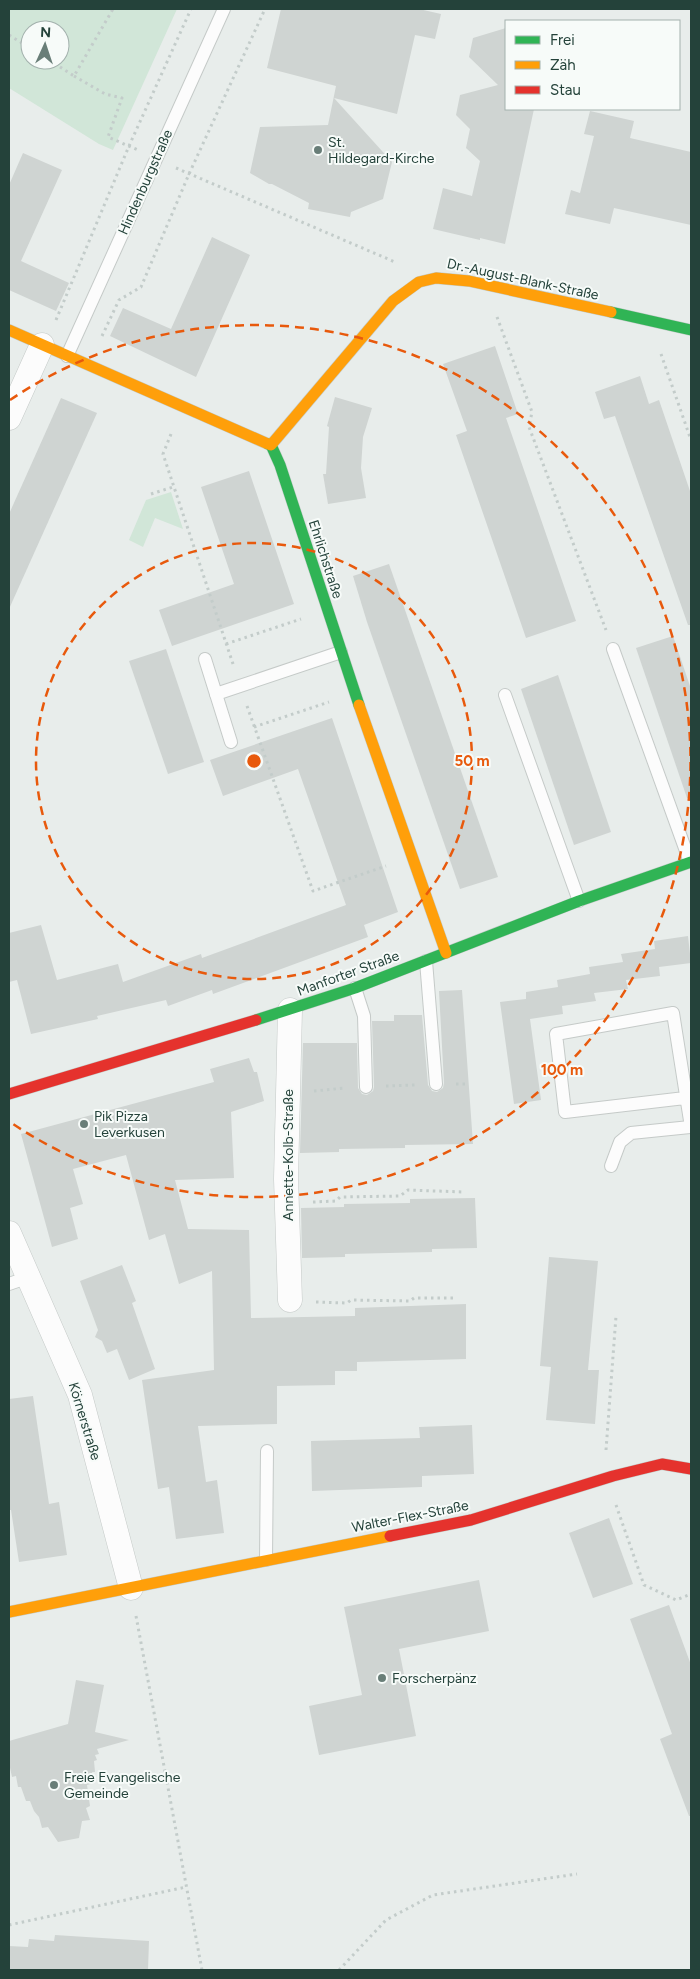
<svg xmlns="http://www.w3.org/2000/svg" width="700" height="1979" viewBox="0 0 700 1979" font-family="Figtree,sans-serif">
	<style>
		.green { fill: #d1e6d8; fill-rule: evenodd }
		.building { fill: #cfd4d2 }
		.lines { fill: none; stroke-linecap: round; stroke-linejoin: round }
		.lane-casing { stroke: #c5cac8; stroke-width: 14 }
		.street-casing { stroke: #c5cac8; stroke-width: 25 }
		.fast-casing { stroke: #c3cbc8; stroke-width: 12 }
		.slow-casing { stroke: #c3cbc8; stroke-width: 12 }
		.jam-casing { stroke: #c3cbc8; stroke-width: 12 }
		.path { stroke: #c3ccca; stroke-width: 3; stroke-dasharray: 2.5 4; stroke-linecap: butt }
		.lane { stroke: #fcfcfc; stroke-width: 12 }
		.street { stroke: #fcfcfc; stroke-width: 24 }
		.fast { stroke: #30b455; stroke-width: 11 }
		.slow { stroke: #ff9f0a; stroke-width: 11 }
		.jam { stroke: #e5322d; stroke-width: 11 }
		.ring { fill: none; stroke: #e8590c; stroke-width: 2.5; stroke-dasharray: 9 6 }
		.poi-dot { fill: #697e78; stroke: #f7fbf9; stroke-width: 2 }
		.labels { text-anchor: middle; stroke-width: 4; stroke-linejoin: round; paint-order: stroke }
		.poi-label { font-size: 14px; fill: #24423a; stroke: #f7fbf9; text-anchor: start }
		.street-label { font-size: 14px; fill: #24423a; stroke: #f7fbf9 }
		.centre { fill: #e8590c; stroke: #f7fbf9; stroke-width: 2.5 }
		.ring-label { font-size: 15px; text-anchor: middle; font-weight: bold; fill: #e8590c; stroke: #f7fbf9; stroke-width: 4; stroke-linejoin: round; paint-order: stroke }
	</style>
	<rect width="100%" height="100%" fill="#e8edeb"/>
	<g class="green">
		<path d="M9,9H177L113,150L99,144L9,88ZM30,30H60V60H30Z"/>
		<polygon points="171,492 183,529 155,518 143,547 129,540 146,500"/>
	</g>
	<g class="building">
		<polygon points="281,9 419,9 441,14 435,39 415,35 397,114 334,98 392,162 383,199 351,212 350,217 308,209 309,203 272,184 269,184 250,173 260,127 328,125 336,86 267,68"/>
		<polygon points="506,28 506,109 534,109 505,244 480,238 480,240 433,229 443,188 472,196 480,161 466,148 470,129 456,115 460,95 498,85 469,57 473,38"/>
		<polygon points="590,111 634,121 630,138 691,152 691,225 614,208 610,224 565,214 571,190 580,193 594,136 584,134"/>
		<polygon points="23,153 62,170 21,261 69,283 56,311 9,290 9,185"/>
		<polygon points="212,237 250,255 196,377 110,336 123,308 171,329"/>
		<polygon points="495,346 518,414 506,418 576,621 526,638 456,435 467,431 443,364"/>
		<polygon points="640,376 649,404 659,400 691,494 691,625 688,625 615,416 604,419 595,392"/>
		<polygon points="335,397 372,408 363,437 361,468 366,498 328,504 323,474 326,474 329,427 327,426"/>
		<polygon points="61,398 97,413 9,609 9,514"/>
		<polygon points="249,471 294,604 172,646 159,610 234,584 201,487"/>
		<polygon points="389,564 498,877 460,889 367,622 353,576"/>
		<polygon points="673,636 691,689 691,798 687,798 636,648"/>
		<polygon points="166,649 204,762 168,774 129,661"/>
		<polygon points="558,675 611,832 574,845 521,689"/>
		<polygon points="332,718 398,912 364,925 368,937 213,994 212,990 168,1006 166,1000 97,1016 98,1019 31,1034 17,980 9,982 9,933 41,925 57,980 118,964 123,982 201,954 202,958 346,905 298,769 223,796 210,760"/>
		<polygon points="688,936 691,963 659,967 660,976 626,980 628,989 594,993 596,1001 562,1006 563,1014 530,1019 541,1100 514,1104 500,1002 526,999 526,992 558,987 557,980 590,974 589,967 623,962 621,954 655,949 654,941"/>
		<polygon points="462,990 473,1144 405,1145 405,1148 339,1149 339,1152 300,1153 303,1043 357,1043 358,1088 362,1094 367,1095 373,1091 374,1087 372,1021 394,1021 394,1015 422,1015 428,1085 432,1091 437,1092 443,1088 444,1083 439,991"/>
		<polygon points="249,1058 254,1072 257,1072 264,1101 231,1112 234,1178 175,1180 188,1229 249,1230 251,1318 355,1316 355,1308 466,1304 466,1359 357,1362 357,1371 335,1371 335,1385 277,1386 277,1424 198,1426 206,1482 217,1480 224,1533 176,1539 169,1487 158,1489 142,1380 214,1370 212,1271 179,1284 165,1234 149,1240 126,1155 73,1169 83,1204 70,1208 78,1239 52,1247 21,1134 214,1082 210,1069"/>
		<polygon points="475,1198 477,1248 432,1249 432,1252 345,1254 345,1257 302,1258 301,1208 344,1207 344,1204 410,1203 410,1199"/>
		<polygon points="549,1257 598,1261 588,1370 599,1370 595,1424 546,1420 551,1367 540,1366"/>
		<polygon points="122,1265 136,1301 132,1303 155,1369 129,1380 117,1349 107,1353 102,1341 95,1337 98,1330 80,1281"/>
		<polygon points="33,1396 49,1504 59,1502 67,1555 19,1562 11,1510 9,1510 9,1399"/>
		<polygon points="472,1425 474,1474 422,1476 422,1487 312,1491 311,1441 420,1438 419,1427"/>
		<polygon points="609,1518 633,1584 593,1598 569,1533"/>
		<polygon points="479,1580 489,1631 399,1649 416,1736 319,1755 309,1706 362,1695 344,1607"/>
		<polygon points="669,1605 691,1665 691,1816 689,1816 660,1739 672,1734 630,1619"/>
		<polygon points="76,1680 104,1685 95,1732 129,1740 97,1749 99,1754 95,1755 97,1760 94,1761 95,1772 92,1772 94,1783 87,1785 90,1806 86,1808 90,1820 82,1821 79,1838 58,1842 48,1827 42,1828 39,1817 34,1811 30,1801 26,1801 21,1787 18,1787 16,1776 12,1777 9,1763 9,1741 68,1724"/>
		<polygon points="55,1935 149,1941 148,1970 9,1970 9,1946 28,1947 29,1939 54,1941"/>
	</g>
	<g class="lines">
		<g class="lane-casing">
			<g id="lane">
				<polyline points="67,356 224,9"/>
				<polyline points="613,649 690,862"/>
				<polyline points="205,659 231,742"/>
				<polyline points="216,694 341,652"/>
				<polyline points="505,695 579,901"/>
				<polyline points="426,961 436,1084"/>
				<polyline points="355,988 364,1016 366,1087"/>
				<polyline points="685,1098 565,1112 556,1034 673,1013 691,1127"/>
				<polyline points="611,1166 620,1142 631,1133 690,1127"/>
				<polyline points="9,1284 29,1277"/>
				<polyline points="266,1560 267,1451"/>
			</g>
		</g>
		<g class="street-casing">
			<g id="street">
				<polyline points="9,418 42,345"/>
				<polyline points="9,1233 80,1395 131,1588"/>
				<polyline points="290,1300 286,1179 290,1010"/>
			</g>
		</g>
		<g class="fast-casing">
			<g id="fast">
				<polyline points="611,312 691,330"/>
				<polyline points="268,444 271,445 280,465 359,705"/>
				<polyline points="256,1020 355,988 579,901 691,862"/>
			</g>
		</g>
		<g class="slow-casing">
			<g id="slow">
				<polyline points="9,330 268,444"/>
				<polyline points="271,445 393,301 419,282 436,278 469,281 611,312"/>
				<polyline points="359,705 446,953"/>
				<polyline points="9,1612 390,1536"/>
			</g>
		</g>
		<g class="jam-casing">
			<g id="jam">
				<polyline points="9,1094 256,1020"/>
				<polyline points="390,1536 471,1520 613,1476 662,1464 691,1469"/>
			</g>
		</g>
		<g class="path">
			<polyline points="9,35 30,48"/>
			<polyline points="49,60 74,76 113,9"/>
			<polyline points="74,76 105,94 122,98 108,137 138,150"/>
			<polyline points="176,168 395,262"/>
			<polyline points="497,317 532,412 529,427 606,630"/>
			<polyline points="56,320 129,146 191,9"/>
			<polyline points="102,336 119,300 141,287 189,174 265,9"/>
			<polyline points="661,354 691,440"/>
			<polyline points="171,434 163,454 234,667"/>
			<polyline points="151,494 173,487"/>
			<polyline points="226,644 301,619"/>
			<polyline points="247,706 313,891 386,866"/>
			<polyline points="254,727 329,702"/>
			<polyline points="456,1084 468,1084"/>
			<polyline points="386,1086 415,1085"/>
			<polyline points="314,1091 345,1088"/>
			<polyline points="313,1202 336,1201 340,1197 400,1196 408,1190 464,1192"/>
			<polyline points="316,1302 347,1303 351,1300 410,1301 414,1298 455,1298"/>
			<polyline points="606,1450 616,1316"/>
			<polyline points="616,1505 644,1585 676,1600 691,1594"/>
			<polyline points="136,1616 202,1970"/>
			<polyline points="9,1925 186,1887"/>
			<polyline points="339,1970 386,1920 433,1895 577,1874"/>
		</g>
		<use href="#lane" class="lane"/>
		<use href="#street" class="street"/>
		<use href="#fast" class="fast"/>
		<use href="#slow" class="slow"/>
		<use href="#jam" class="jam"/>
	</g>
	<g class="ring">
		<circle cx="254" cy="761" r="218"/>
		<path d="M10 400A436 436 0 1 1 10 1122"/>
	</g>
	<g class="poi-dot">
		<circle cx="318" cy="150" r="5"/>
		<circle cx="84" cy="1124" r="5"/>
		<circle cx="382" cy="1678" r="5"/>
		<circle cx="54" cy="1785" r="5"/>
	</g>
	<g class="labels">
		<g class="poi-label">
			<text x="328" y="147">St.<tspan x="328" dy="16">Hildegard-Kirche</tspan></text>
			<text x="94" y="1121">Pik Pizza<tspan x="94" dy="16">Leverkusen</tspan></text>
			<text x="392" y="1683">Forscherpänz</text>
			<text x="64" y="1782">Freie Evangelische<tspan x="64" dy="16">Gemeinde</tspan></text>
		</g>
		<g class="street-label">
			<text transform="translate(145 182) rotate(-66)" y="5">Hindenburgstraße</text>
			<text transform="translate(523 279) rotate(12)" y="5">Dr.-August-Blank-Straße</text>
			<text transform="translate(326 559) rotate(72)" y="5">Ehrlichstraße</text>
			<text transform="translate(348 973) rotate(-20)" y="5">Manforter Straße</text>
			<text transform="translate(288 1155) rotate(-90)" y="5">Annette-Kolb-Straße</text>
			<text transform="translate(85 1421) rotate(73)" y="5">Körnerstraße</text>
			<text transform="translate(410 1516) rotate(-11)" y="5">Walter-Flex-Straße</text>
		</g>
	</g>
	<circle cx="254" cy="761" r="8" class="centre"/>
	<g class="ring-label">
		<text x="472" y="766">50 m</text>
		<text x="562" y="1075">100 m</text>
	</g>
	<rect width="700" height="1979" fill="none" stroke="#24423a" stroke-width="20"/>
	<rect x="505" y="20" width="175" height="90" fill="#f7fbf9" stroke="#a3b1ad"/>
	<rect x="515" y="36" width="25" height="8" fill="#30b455" stroke="#a3b1ad"/>
	<text x="550" y="45" font-size="15" fill="#24423a">Frei</text>
	<rect x="515" y="61" width="25" height="8" fill="#ff9f0a" stroke="#a3b1ad"/>
	<text x="550" y="70" font-size="15" fill="#24423a">Zäh</text>
	<rect x="515" y="86" width="25" height="8" fill="#e5322d" stroke="#a3b1ad"/>
	<text x="550" y="95" font-size="15" fill="#24423a">Stau</text>
	<g transform="translate(45 45) rotate(3)"><circle r="24" fill="#f7fbf9" stroke="#a3b1ad"/>
	<path d="M0-4L9 19L0 12L-9 19Z" fill="#697e78"/>
	<text y="-8" font-size="14" font-weight="bold" text-anchor="middle" fill="#24423a">N</text>
	</g>
</svg>
